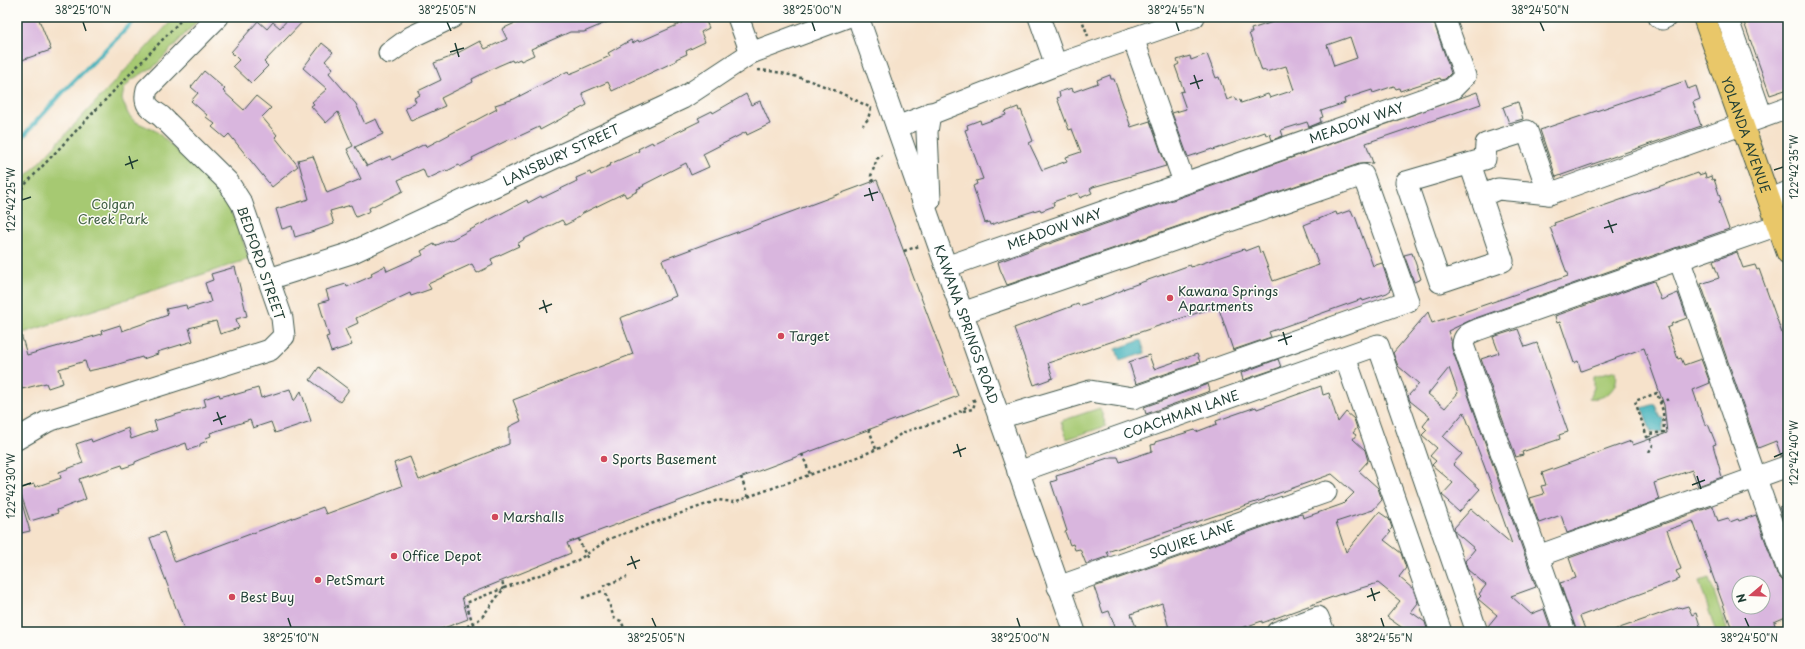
<svg xmlns="http://www.w3.org/2000/svg" width="1805" height="649" viewBox="0 0 1805 649" font-family="'Playpen Sans',sans-serif">
	<style>
		.green { fill: #a6c972; stroke: #628353 }
		.water { fill: #3fb0b9; stroke: #2f7676 }
		.lines { fill: none; stroke-linecap: round; stroke-linejoin: round }
		.stream { stroke: #3fb0b9; stroke-width: 4.5 }
		.building { fill: #d9b6de; fill-rule: evenodd }
		.minor-casing { stroke: #3f564b; stroke-width: 23 }
		.major-casing { stroke: #3f564b; stroke-width: 24 }
		.path { stroke: #3f564b; stroke-width: 2.5; stroke-dasharray: 3 3; stroke-linecap: butt }
		.minor { stroke: #fff; stroke-width: 21 }
		.major { stroke: #e9c769; stroke-width: 22 }
		.ticks { fill: none; stroke: #1f3d34; stroke-width: 1.5 }
		.poi-dot { fill: #d1495b; stroke: #fdfcf7; stroke-width: 1.5 }
		.labels { text-anchor: middle; stroke-width: 3; stroke-linejoin: round; paint-order: stroke }
		.street-label { font-size: 13px; fill: #1f3d34; stroke: #fdfcf7 }
		.park-label { font-size: 13px; fill: #416044; stroke: #fdfcf7 }
		.poi-label { font-size: 13px; fill: #1f3d34; stroke: #fdfcf7; text-anchor: start }
		.neatline { fill: none; stroke: #1f3d34; stroke-width: 1.5 }
		.ticks-label { font-size: 10px; text-anchor: middle; fill: #1f3d34 }
	</style>
	<rect width="100%" height="100%" fill="#fdfcf7"/>
	<filter id="ink" filterUnits="userSpaceOnUse"><feTurbulence type="fractalNoise" baseFrequency=".025" numOctaves="2"/><feDisplacementMap in="SourceGraphic" scale="8" xChannelSelector="R" yChannelSelector="G"/><feConvolveMatrix kernelMatrix="1 2 1 2 8 2 1 2 1" color-interpolation-filters="sRGB"/></filter>
	<filter id="wash" filterUnits="userSpaceOnUse"><feTurbulence type="fractalNoise" baseFrequency=".012" numOctaves="4" result="noise"/><feDisplacementMap in="SourceGraphic" scale="16" xChannelSelector="R" yChannelSelector="G"/><feGaussianBlur stdDeviation="0.9" result="paint"/><feColorMatrix in="noise" values="0 0 0 0 0 0 0 0 0 0 0 0 0 0 0 0 0 1.4 0 .05"/><feComposite in="paint" operator="in"/></filter>
	<g filter="url(#wash)">
		<rect width="100%" height="100%" fill="#f6e2cb"/>
		<g class="green">
			<polygon points="175,17 201,17 155,66 131,80 124,89 122,99 128,114 134,121 156,131 213,185 224,199 237,223 249,259 17,335 17,186"/>
			<path d="M1616,370C1620,387 1606,401 1589,398L1594,388V376Z"/>
			<polygon points="1100,408 1106,426 1067,439 1061,421"/>
			<polygon points="1709,578 1728,632 1716,632 1699,581"/>
		</g>
		<g class="water">
			<polygon points="1141,340 1145,353 1120,361 1116,349"/>
			<polygon points="1655,404 1660,418 1663,418 1663,432 1651,432 1642,408"/>
		</g>
		<g class="lines">
			<polyline class="stream" points="17,143 63,92 138,17"/>
		</g>
		<g id="blocks">
			<g class="building">
				<polygon points="17,17 38,17 51,50 19,61 17,55"/>
				<polygon points="290,17 307,17 264,62 268,66 251,83 233,66 239,60 231,52 258,21 267,29 273,22 280,28"/>
				<polygon points="528,17 619,17 584,32 570,32 531,49 534,55 521,61 520,59 513,62 512,60 498,66 472,79 473,82 441,98 445,106 411,121 405,108 416,102 414,98 420,95 418,91 441,80 434,63 448,58 480,41 485,49 507,39 502,29"/>
				<polygon points="679,17 704,17 709,28 701,32 705,42 686,51 687,54 676,59 676,61 612,91 608,82 582,93 587,105 540,130 539,127 511,140 510,139 472,158 473,160 460,167 459,165 447,171 446,170 427,179 423,169 398,180 403,191 369,208 370,211 356,217 351,205 330,211 334,224 311,232 295,237 292,226 282,229 276,209 309,199 298,160 313,156 327,193 361,179 347,149 353,146 338,112 326,123 311,106 314,104 312,102 327,89 303,68 322,43 333,52 325,61 333,68 329,73 356,104 365,124 376,119 383,134 355,147 367,166 390,156 392,160 425,144 426,147 497,109 495,105 514,99 568,71 569,74 577,71 610,56 608,53 631,40 633,43 638,40 639,42 682,23"/>
				<path d="M1289,17H1432L1451,73L1445,79L1441,80L1440,78L1400,91L1399,88L1396,89L1394,86L1373,93L1372,90L1344,99L1345,103L1321,111L1323,117L1320,118L1321,122L1309,127L1307,122L1281,130L1283,136L1272,140L1270,134L1266,135L1265,132L1213,150L1212,149L1188,157L1172,113L1186,109L1180,92L1184,91L1175,66L1179,64L1177,60L1190,56L1191,60L1207,54L1216,78L1219,77L1227,100L1235,97L1237,101L1240,100L1241,103L1268,94L1270,98L1294,90L1286,66L1266,72V70L1262,71L1249,33H1252L1251,29ZM1350,37L1357,58L1334,66L1327,45Z"/>
				<polygon points="1742,17 1788,17 1788,89 1770,95"/>
				<polygon points="204,71 225,89 223,91 244,110 256,96 271,108 262,117 277,135 275,137 298,166 272,187 229,134 225,138 212,127 215,124 206,117 207,115 191,101 198,93 191,87"/>
				<polygon points="1110,75 1111,79 1114,79 1131,127 1150,121 1166,166 1093,187 1090,189 1092,193 1080,198 1078,193 1053,202 1054,206 1041,211 1040,209 990,225 989,222 985,223 973,186 977,184 976,181 983,179 965,130 968,129 967,125 980,120 981,124 1006,115 1005,112 1018,107 1019,111 1021,110 1033,141 1029,143 1042,170 1067,161 1066,157 1081,152 1072,129 1069,130 1057,98 1060,97 1059,92 1072,88 1073,92 1098,83 1097,80"/>
				<polygon points="1685,81 1688,89 1696,86 1700,99 1693,102 1701,126 1556,177 1540,130"/>
				<polygon points="1477,92 1481,104 1366,143 1373,163 1359,164 1007,285 1000,269 998,262"/>
				<polygon points="746,94 751,105 760,101 770,124 747,135 746,132 703,154 709,167 691,175 686,163 643,185 644,186 637,189 638,191 626,197 624,193 581,214 581,215 575,219 575,220 565,225 562,220 526,238 517,244 519,246 491,259 493,265 477,273 472,264 428,284 431,289 411,296 410,293 356,318 358,323 345,329 352,345 331,352 326,337 329,336 319,303 329,300 326,290 346,284 347,287 372,276 371,273 385,266 387,271 423,255 421,251 434,244 435,246 448,240 449,241 527,200 528,203 541,196 542,198 577,181 576,178 590,172 591,175 611,165 610,164 639,151 638,149 652,142 653,144 700,121 698,118 712,111 713,113"/>
				<polygon points="1518,102 1523,119 1509,123 1503,107"/>
				<path d="M1698,173L1699,175L1705,173L1706,178L1711,176L1712,180L1714,179L1721,200L1719,201L1720,204L1729,229L1473,319L1448,331L1451,340L1452,349L1536,587L1511,596L1531,614L1544,609L1552,632H1495L1488,626L1497,615L1478,599L1481,596L1479,594L1486,585L1468,570L1465,561L1475,549L1455,532L1454,528L1471,509L1512,544L1488,476L1464,412L1443,437L1462,454L1453,464L1480,489L1459,512L1448,502L1449,501L1442,495L1453,483L1432,465L1436,461L1430,456L1437,448L1422,435L1427,430L1423,426L1430,417L1410,401L1408,396L1419,384L1398,366L1393,353L1428,312L1432,323L1568,276L1550,227L1555,225L1554,223ZM1449,368L1458,393L1445,408L1428,394Z"/>
				<polygon points="877,180 958,396 567,543 571,553 462,597 468,619 433,632 185,632 150,538 164,532 175,562 323,507 326,514 402,486 394,463 410,457 419,480 509,444 509,427 521,421 513,400 633,354 620,318 676,296 662,260"/>
				<polygon points="1351,210 1354,217 1355,216 1373,266 1382,263 1391,290 1387,293 1363,301 1362,299 1269,332 1271,337 1233,350 1218,306 1048,363 1053,378 1034,385 1014,328 1078,304 1079,306 1105,297 1123,290 1123,289 1190,265 1191,267 1244,249 1245,251 1258,246 1260,253 1262,252 1273,281 1319,265 1304,225 1336,212 1337,215"/>
				<polygon points="1737,252 1743,268 1755,265 1757,270 1759,269 1788,350 1788,454 1781,456 1776,441 1758,448 1701,284 1719,278 1713,261"/>
				<polygon points="1412,253 1421,279 1414,282 1404,255"/>
				<polygon points="235,267 247,316 236,319 239,328 220,334 216,321 189,328 193,341 157,352 158,354 143,359 142,357 112,366 88,371 85,361 59,369 63,383 48,388 46,383 22,389 19,378 17,379 17,334 21,334 27,355 102,334 101,331 120,325 122,331 168,315 166,309 186,305 187,309 211,302 205,283 213,280 211,274"/>
				<polygon points="1654,281 1661,300 1678,293 1687,318 1671,324 1672,326 1667,328 1678,359 1681,358 1684,365 1701,359 1710,383 1693,390 1705,425 1708,424 1716,444 1713,445 1722,477 1698,486 1692,470 1654,483 1659,500 1567,533 1561,515 1539,523 1530,498 1544,494 1541,486 1546,485 1542,473 1631,441 1633,445 1667,433 1664,405 1644,348 1581,371 1578,361 1574,363 1560,322 1557,323 1555,316"/>
				<polygon points="1518,329 1525,347 1537,343 1568,432 1559,435 1560,439 1522,452 1523,455 1516,457 1481,359 1499,353 1493,337"/>
				<polygon points="1197,354 1200,362 1136,384 1129,362 1149,355 1154,369"/>
				<polygon points="1278,359 1281,367 1243,380 1241,373"/>
				<polygon points="319,367 348,389 348,391 340,402 310,380"/>
				<polygon points="1208,384 1210,391 1146,414 1144,407"/>
				<polygon points="1321,386 1323,395 1329,393 1338,422 1346,412 1354,419 1357,428 1353,433 1356,435 1353,439 1365,450 1368,461 1359,471 1378,488 1382,500 1373,510 1336,522 1346,552 1379,512 1389,519 1392,528 1389,531 1391,532 1384,540 1401,553 1406,568 1399,577 1413,589 1418,603 1411,612 1425,622 1428,632 1408,632 1387,617 1400,601 1378,583 1338,595 1262,623 1262,621 1239,629 1240,632 1170,632 1162,603 1131,614 1138,632 1117,632 1109,611 1103,613 1094,587 1297,515 1302,514 1303,518 1343,504 1354,493 1332,474 1265,498 1265,499 1107,552 1109,556 1086,564 1080,549 1075,550 1073,544 1070,545 1065,532 1067,531 1051,482 1057,480 1056,476 1096,464 1096,462 1111,457 1118,457 1120,462 1152,451 1151,445 1156,444 1155,442 1195,430 1196,432 1217,424 1216,421 1230,416 1256,407 1257,409"/>
				<polygon points="258,388 261,398 290,389 294,401 301,391 311,421 275,433 271,422 253,428 250,420 210,433 211,436 206,438 207,441 200,444 200,446 188,450 186,443 142,459 135,462 135,464 123,468 122,465 79,479 86,499 57,510 58,513 30,521 19,489 34,484 35,487 61,478 59,472 83,463 76,444 91,439 92,442 128,428 131,439 157,430 154,421 206,406 204,399 219,394 220,397 234,393 234,395"/>
				<polygon points="20,497 30,531 17,534 17,498"/>
				<polygon points="1788,504 1788,531 1787,532 1779,507"/>
				<path d="M1713,506L1718,521L1728,518L1730,522L1738,519L1739,521L1756,515L1777,574L1783,581L1788,595V616L1774,622L1777,632H1733L1693,521L1667,530L1681,569L1676,571L1680,579L1580,616L1586,632H1577L1560,583L1576,578L1569,558ZM1739,583H1763V607H1739Z"/>
				<polygon points="1688,606 1692,615 1696,613 1702,632 1614,632 1614,630 1680,607 1681,608"/>
			</g>
		</g>
	</g>
	<g filter="url(#ink)">
		<use href="#blocks" fill-opacity="0" stroke="#3f564b" stroke-width="1"/>
		<g class="lines">
			<g class="minor-casing">
				<g id="minor">
					<polyline points="738,17 751,53"/>
					<path id="s1" d="M858,17L1075,632"/>
					<polyline points="1039,17 1056,65"/>
					<polyline points="1659,17 1662,19 1666,17"/>
					<polyline points="1727,17 1762,117"/>
					<polyline points="1133,38 1184,182"/>
					<polyline points="389,53 411,37 453,17"/>
					<polyline points="897,127 1056,65 1194,17"/>
					<polyline points="1470,164 1503,261 1440,282 1406,182 1485,159 1486,144 1527,131 1549,194 1788,108"/>
					<polyline points="1481,196 1498,189 1549,194"/>
					<polyline points="930,200 927,132 930,113"/>
					<polyline points="1769,200 1788,192"/>
					<path d="M1778,225L1477,330C1469,333 1463,336 1463,345L1538,556L1788,466"/>
					<polyline points="1679,259 1788,570"/>
					<path id="s2" d="M946,267L1452,89L1465,76L1444,17"/>
					<path id="s3" d="M269,279L351,253L683,98L751,53L847,17"/>
					<polyline points="962,313 1363,175 1408,301 1133,398 1090,391 999,418"/>
					<polyline points="1345,357 1441,632"/>
					<path d="M17,439L48,421L270,350L284,336L282,318L242,204L228,182L161,116C149,108 143,105 147,89L218,17"/>
					<path id="s4" d="M1018,472L1378,345L1477,632"/>
					<polyline points="1538,556 1565,632"/>
					<path id="s5" d="M1058,587L1326,492"/>
					<polyline points="1277,632 1318,617 1324,632"/>
				</g>
			</g>
			<g class="major-casing">
				<g id="major">
					<path id="s6" d="M1704,17L1788,253"/>
				</g>
			</g>
			<g class="path">
				<polyline points="1081,17 1088,36"/>
				<path d="M758,70C796,72 837,90 871,108L868,119L863,125"/>
				<polyline points="873,182 871,176 877,159 882,155"/>
				<polyline points="17,193 184,17"/>
				<polyline points="904,251 919,246"/>
				<polyline points="1660,402 1669,399"/>
				<polyline points="963,411 973,409 975,402 972,397"/>
				<polyline points="869,429 876,449"/>
				<polyline points="1649,452 1653,445 1650,437 1647,437 1635,401 1657,393 1663,411 1664,432 1649,434 1650,437"/>
				<polyline points="802,454 810,474"/>
				<polyline points="741,477 748,497"/>
				<polyline points="578,539 588,559"/>
				<polyline points="603,586 627,577"/>
				<polyline points="606,594 614,618 621,621 626,632"/>
				<polyline points="582,598 605,590"/>
				<polyline points="473,624 466,603 504,588 502,581"/>
				<path d="M450,632L473,624L482,617L504,588L575,562L609,539L718,500L734,502C783,484 834,467 882,447C891,443 897,435 905,432C926,424 953,421 969,404"/>
			</g>
			<use href="#minor" class="minor"/>
			<use href="#major" class="major"/>
		</g>
	</g>
	<path class="ticks" d="M83,22L86,31M447,22L451,31M812,22L815,31M1176,22L1179,31M1540,22L1544,31M455,43L459,57M450,52L464,48M1194,75L1199,89M1190,84L1203,80M129,156L133,169M125,165L138,160M1774,170L1783,167M869,188L873,201M864,196L878,192M22,200L31,197M1608,220L1613,233M1604,228L1617,224M543,300L547,313M539,309L552,304M1283,332L1287,345M1278,341L1292,336M217,412L222,425M213,421L226,416M957,444L961,457M953,453L966,448M1774,457L1783,453M1697,476L1701,489M1692,485L1705,480M22,486L31,483M631,556L636,569M627,565L640,560M1371,588L1375,601M1367,597L1380,592M288,618L291,627M652,618L656,627M1017,618L1020,627M1381,618L1384,627M1745,618L1749,627"/>
	<g class="poi-dot">
		<circle cx="1170" cy="298" r="4"/>
		<circle cx="781" cy="336" r="4"/>
		<circle cx="604" cy="459" r="4"/>
		<circle cx="495" cy="517" r="4"/>
		<circle cx="394" cy="556" r="4"/>
		<circle cx="318" cy="580" r="4"/>
		<circle cx="232" cy="597" r="4"/>
	</g>
	<g class="labels">
		<g class="street-label">
			<text dy="5" stroke="none"><textPath href="#s2" startOffset="435">MEADOW WAY</textPath></text>
			<text dy="5" stroke="none"><textPath href="#s6" startOffset="125">YOLANDA AVENUE</textPath></text>
			<text dy="5" stroke="none"><textPath href="#s3" startOffset="318">LANSBURY STREET</textPath></text>
			<text dy="5" stroke="none"><textPath href="#s2" startOffset="115">MEADOW WAY</textPath></text>
			<text transform="translate(261 263) rotate(71)" y="5">BEDFORD STREET</text>
			<text dy="5" stroke="none"><textPath href="#s1" startOffset="326">KAWANA SPRINGS ROAD</textPath></text>
			<text dy="5" stroke="none"><textPath href="#s4" startOffset="173">COACHMAN LANE</textPath></text>
			<text dy="5" stroke="none"><textPath href="#s5" startOffset="142">SQUIRE LANE</textPath></text>
		</g>
		<g class="park-label">
			<text x="113" y="209">Colgan<tspan x="113" dy="15">Creek Park</tspan></text>
		</g>
		<g class="poi-label">
			<text x="1178" y="296">Kawana Springs<tspan x="1178" dy="15">Apartments</tspan></text>
			<text x="789" y="341">Target</text>
			<text x="612" y="464">Sports Basement</text>
			<text x="503" y="522">Marshalls</text>
			<text x="402" y="561">Office Depot</text>
			<text x="326" y="585">PetSmart</text>
			<text x="240" y="602">Best Buy</text>
		</g>
	</g>
	<rect width="1805" height="649" fill="none" stroke="#fdfcf7" stroke-width="44"/>
	<g transform="translate(1751 595) rotate(251)"><circle r="19" fill="#fdfcf7" stroke="#a4b0a9"/>
	<path d="M0-3L7 15L0 10L-7 15Z" fill="#d1495b"/>
	<text y="-6" font-size="11" font-weight="bold" text-anchor="middle" fill="#1f3d34">N</text>
	</g>
	<rect x="22" y="22" width="1761" height="605" class="neatline"/>
	<g class="ticks-label">
		<text x="83" y="14">38°25'10"N</text>
		<text x="447" y="14">38°25'05"N</text>
		<text x="812" y="14">38°25'00"N</text>
		<text x="1176" y="14">38°24'55"N</text>
		<text x="1540" y="14">38°24'50"N</text>
		<text transform="translate(1794 167) rotate(-90)" y="4">122°42'35"W</text>
		<text transform="translate(11 200) rotate(-90)" y="4">122°42'25"W</text>
		<text transform="translate(1794 453) rotate(-90)" y="4">122°42'40"W</text>
		<text transform="translate(11 486) rotate(-90)" y="4">122°42'30"W</text>
		<text x="291" y="642">38°25'10"N</text>
		<text x="656" y="642">38°25'05"N</text>
		<text x="1020" y="642">38°25'00"N</text>
		<text x="1384" y="642">38°24'55"N</text>
		<text x="1749" y="642">38°24'50"N</text>
	</g>
</svg>
